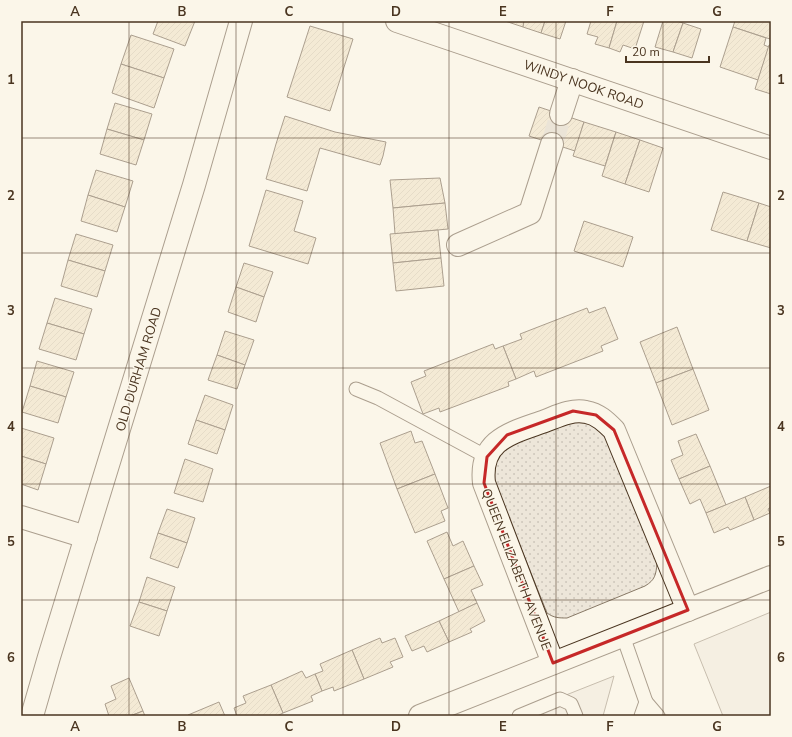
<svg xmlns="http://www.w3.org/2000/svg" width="792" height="737" viewBox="0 0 792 737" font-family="'Nunito Sans',sans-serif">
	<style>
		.grass { fill: url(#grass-dots); stroke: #887966 }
		.parking { fill: #ede7d9; stroke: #887966 }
		.building { fill: url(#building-hatch); stroke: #4a3520 }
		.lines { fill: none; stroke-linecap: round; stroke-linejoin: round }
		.street-tunnel { stroke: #d8cfc1; stroke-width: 22; stroke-dasharray: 22 11; stroke-linecap: butt }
		.lane-casing { stroke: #4a3520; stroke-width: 15 }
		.street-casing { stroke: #4a3520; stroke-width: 24 }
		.secondary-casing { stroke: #4a3520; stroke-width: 24 }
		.lane { stroke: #fbf6e9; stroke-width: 13 }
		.street { stroke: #fbf6e9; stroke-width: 22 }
		.secondary { stroke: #fbf6e9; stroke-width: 22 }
		.marked { fill: none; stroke: #c62828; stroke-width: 3; stroke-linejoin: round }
		.grid { fill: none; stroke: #4a3520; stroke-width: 1; stroke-opacity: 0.55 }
		.labels { text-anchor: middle; stroke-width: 3; stroke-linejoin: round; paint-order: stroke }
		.street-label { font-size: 13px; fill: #4a3520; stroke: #fbf6e9 }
		.neatline { fill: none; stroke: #4a3520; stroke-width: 1.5 }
		.grid-label { font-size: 13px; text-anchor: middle; font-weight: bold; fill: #4a3520 }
	</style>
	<defs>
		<pattern id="grass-dots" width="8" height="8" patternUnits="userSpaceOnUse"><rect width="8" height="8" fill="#ede6d9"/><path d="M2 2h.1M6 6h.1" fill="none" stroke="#cdc6ba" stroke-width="1.8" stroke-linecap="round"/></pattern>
		<pattern id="building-hatch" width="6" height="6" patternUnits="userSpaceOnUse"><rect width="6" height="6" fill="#ecdcbc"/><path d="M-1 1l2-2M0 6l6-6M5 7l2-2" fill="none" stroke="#ccbda1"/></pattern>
	</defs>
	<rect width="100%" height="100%" fill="#fbf6e9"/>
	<path class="grass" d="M573,420C595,424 596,423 609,442L657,563C656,575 655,580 645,586L567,618C559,618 554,618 547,613L496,486L494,479V466L501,453L517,441Z"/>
	<g class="parking">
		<polygon points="771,612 771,716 723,716 694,644"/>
		<polygon points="614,676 603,716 513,716"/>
	</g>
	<g class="building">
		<polygon points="158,21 195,21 185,46 153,34"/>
		<polygon points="505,21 524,21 523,27"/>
		<polygon points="524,21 545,21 541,33 523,27"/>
		<polygon points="545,21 566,21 560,39 541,33"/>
		<polygon points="591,21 617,21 609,48 595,44 598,37 587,34"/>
		<polygon points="617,21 644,21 635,49 623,45 620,52 609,48"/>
		<polygon points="663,21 677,21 683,23 673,52 655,47"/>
		<polygon points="735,21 771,21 770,39 733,27"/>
		<polygon points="683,23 701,29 692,58 673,52"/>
		<polygon points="310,26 353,39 330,111 287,97"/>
		<polygon points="733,27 766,38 764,45 769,47 758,80 720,67"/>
		<polygon points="131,35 174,49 164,78 121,64"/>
		<polygon points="769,45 771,45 771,94 755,89"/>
		<polygon points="121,64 164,78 154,108 112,93"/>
		<polygon points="115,103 152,114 144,140 107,129"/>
		<polygon points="539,107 584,122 575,151 529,136"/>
		<polygon points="285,116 335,132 386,142 383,156 380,165 320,148 307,191 266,179 276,144"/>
		<polygon points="584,122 616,132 605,166 573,156"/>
		<polygon points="107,129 144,140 136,165 100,154"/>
		<polygon points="616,132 640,140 625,184 602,176"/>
		<polygon points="640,140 663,148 649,192 625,184"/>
		<polygon points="96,170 133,181 125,207 88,195"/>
		<polygon points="440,178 445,203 393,208 390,180"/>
		<polygon points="266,190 303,201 294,231 316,238 308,264 249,246"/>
		<polygon points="723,192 759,203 747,241 711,230"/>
		<polygon points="88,195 125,207 117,232 81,221"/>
		<polygon points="445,203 448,229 395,234 393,208"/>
		<polygon points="759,203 771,207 771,248 747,241"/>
		<polygon points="584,221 633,237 623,267 574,251"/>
		<polygon points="438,230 441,258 393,263 390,234"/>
		<polygon points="76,234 113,245 105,271 68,260"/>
		<polygon points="441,258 444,286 396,291 393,263"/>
		<polygon points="68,260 105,271 97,297 61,286"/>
		<polygon points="244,263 273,272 264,297 236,287"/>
		<polygon points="236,287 264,297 256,322 228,312"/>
		<polygon points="55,298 92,309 84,334 47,323"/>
		<polygon points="605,307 618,339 601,346 603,351 536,377 534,371 516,379 503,346 522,339 520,334 587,308 589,313"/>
		<polygon points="47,323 84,334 76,360 39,349"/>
		<polygon points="677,327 693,369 656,383 640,342"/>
		<polygon points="225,331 254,340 245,365 217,355"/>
		<polygon points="493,344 495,349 503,346 516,379 508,382 509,386 440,412 439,408 423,414 411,382 426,376 424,371"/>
		<polygon points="217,355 245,365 237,389 208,380"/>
		<polygon points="37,361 74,372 66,397 30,386"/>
		<polygon points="693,369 709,410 672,425 656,383"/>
		<polygon points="30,386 66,397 58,423 22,412"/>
		<polygon points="205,395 233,405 225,430 196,420"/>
		<polygon points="196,420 225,430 217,454 188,444"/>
		<polygon points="21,428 54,438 46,464 21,456"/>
		<polygon points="411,431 415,443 422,441 435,474 397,489 380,443"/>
		<polygon points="696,434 710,466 679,479 671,460 683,455 678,441"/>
		<polygon points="21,456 46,464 38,490 21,484"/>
		<polygon points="185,459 213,469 203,502 174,493"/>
		<polygon points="710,466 726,505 706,513 700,499 690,504 679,479"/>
		<polygon points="435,474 448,508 441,511 445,521 415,533 397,489"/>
		<polygon points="771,486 771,507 768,509 770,513 754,520 745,497"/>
		<polygon points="745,497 754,520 730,530 728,527 714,533 706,513"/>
		<polygon points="167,509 195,518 187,543 158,533"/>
		<polygon points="447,532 453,546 463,541 474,566 444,579 427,541"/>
		<polygon points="158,533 187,543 178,568 150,558"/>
		<polygon points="474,566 483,585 471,590 477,603 459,612 444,579"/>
		<polygon points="147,577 175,587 167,611 139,602"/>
		<polygon points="139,602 167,611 159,636 130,626"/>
		<polygon points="477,603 485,621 470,629 472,632 449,642 439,621"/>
		<polygon points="439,621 449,642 427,652 424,646 412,651 405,636"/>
		<polygon points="380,638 382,643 395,638 403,657 390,662 393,667 364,679 352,650"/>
		<polygon points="352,650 364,679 334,691 333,687 322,691 315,674 323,671 320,664"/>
		<polygon points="302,671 306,678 315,674 322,691 311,696 313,701 283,713 271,685"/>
		<polygon points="129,678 143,711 130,716 109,716 105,704 116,699 111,686"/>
		<polygon points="271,685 283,713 277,716 237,716 234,708 246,703 243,696"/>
		<polygon points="219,702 225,716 188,716 188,715"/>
		<polygon points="143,711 145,716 130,716"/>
	</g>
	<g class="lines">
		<polyline class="street-tunnel" points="552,144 561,114"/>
		<g class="lane-casing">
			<g id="lane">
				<polyline points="356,389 378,398 487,457"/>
				<polyline points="623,636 646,702 641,716"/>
				<polyline points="646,702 658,716"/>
				<polyline points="519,716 560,699 571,704 576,716"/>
			</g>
		</g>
		<g class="street-casing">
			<g id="street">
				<polyline points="561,114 572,80"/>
				<polyline points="458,245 530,213 552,144"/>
				<polyline points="21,517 86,537"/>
				<path d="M553,663L484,483C479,439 512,433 545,421C558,416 572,409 586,412C598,414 606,422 614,430L688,610"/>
			</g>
		</g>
		<g class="secondary-casing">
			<g id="secondary">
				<polyline points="397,21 771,148"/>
				<polyline points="32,716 49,657 194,185 241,21"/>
				<polyline points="420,716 771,577"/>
			</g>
		</g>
		<use href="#lane" class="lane"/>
		<use href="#street" class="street"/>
		<use href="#secondary" class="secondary"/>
	</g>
	<path d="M0 0H792V737H0ZM573,411L596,415L614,430L688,610L553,663L484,483L487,457L507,435Z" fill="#fbf6e9" fill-opacity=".55" fill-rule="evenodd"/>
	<path class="marked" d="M573,411L596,415L614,430L688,610L553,663L484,483L487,457L507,435Z"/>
	<path class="grid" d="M129,21V716M236,21V716M343,21V716M449,21V716M556,21V716M663,21V716M21,138H771M21,253H771M21,368H771M21,484H771M21,600H771"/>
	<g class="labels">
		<g class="street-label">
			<text transform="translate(584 84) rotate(19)" y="5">WINDY NOOK ROAD</text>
			<text transform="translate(138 369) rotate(-73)" y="5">OLD DURHAM ROAD</text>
			<text transform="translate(517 569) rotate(69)" y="5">QUEEN ELIZABETH AVENUE</text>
		</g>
	</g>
	<rect width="792" height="737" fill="none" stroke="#fbf6e9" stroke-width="44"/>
	<path d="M626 56v6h83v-6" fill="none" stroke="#4a3520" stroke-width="2"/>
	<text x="632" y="56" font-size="12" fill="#4a3520" stroke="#fbf6e9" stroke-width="3" paint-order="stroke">20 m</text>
	<rect x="22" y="22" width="748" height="693" class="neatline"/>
	<g class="grid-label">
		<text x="75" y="16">A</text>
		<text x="182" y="16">B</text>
		<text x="289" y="16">C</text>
		<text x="396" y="16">D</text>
		<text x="503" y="16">E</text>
		<text x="610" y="16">F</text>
		<text x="717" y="16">G</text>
		<text x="11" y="84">1</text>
		<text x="781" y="84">1</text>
		<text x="11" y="200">2</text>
		<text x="781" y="200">2</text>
		<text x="11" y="315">3</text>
		<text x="781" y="315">3</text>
		<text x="11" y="431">4</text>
		<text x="781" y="431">4</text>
		<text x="11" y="546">5</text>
		<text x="781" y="546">5</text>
		<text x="11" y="662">6</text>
		<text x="781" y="662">6</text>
		<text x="75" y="731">A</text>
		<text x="182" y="731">B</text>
		<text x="289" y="731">C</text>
		<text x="396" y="731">D</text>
		<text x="503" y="731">E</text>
		<text x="610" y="731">F</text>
		<text x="717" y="731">G</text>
	</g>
</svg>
